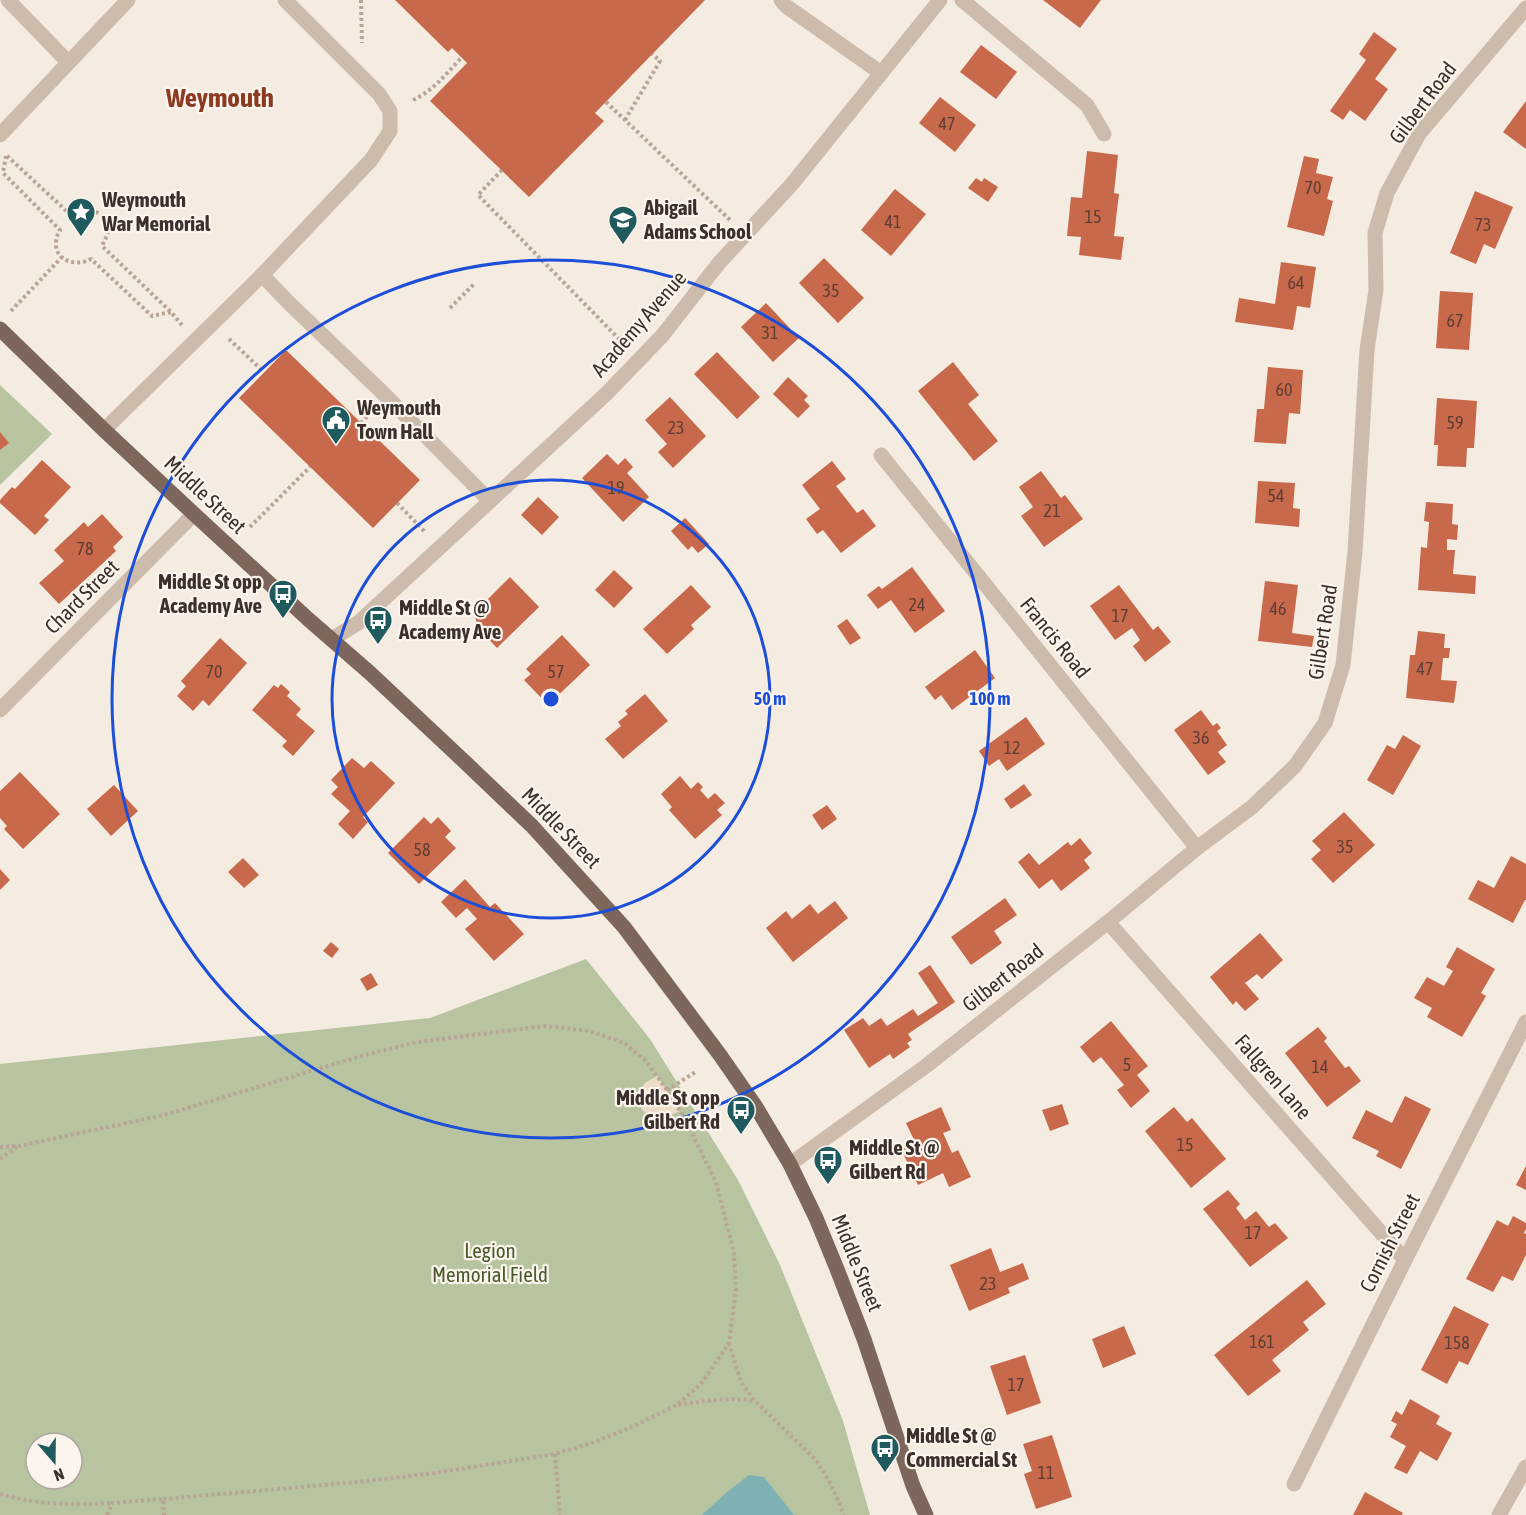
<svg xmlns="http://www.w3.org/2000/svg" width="1526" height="1515" viewBox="0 0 1526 1515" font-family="'Asap Condensed',sans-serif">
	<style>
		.green { fill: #b8c4a0; fill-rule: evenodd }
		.plaza { fill: #ecdcc8 }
		.water { fill: #7fb0b2 }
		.building { fill: #c8694b }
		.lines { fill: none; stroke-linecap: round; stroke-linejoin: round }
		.path { stroke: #b9a596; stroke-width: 4; stroke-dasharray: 3 3; stroke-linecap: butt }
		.minor { stroke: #cdbbac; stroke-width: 15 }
		.major { stroke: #7d675c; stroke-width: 15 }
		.ring { fill: none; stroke: #1d4ed8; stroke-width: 3 }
		.labels { text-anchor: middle; stroke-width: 4.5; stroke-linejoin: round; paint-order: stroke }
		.number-label { font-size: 18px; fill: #5e3e33 }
		.street-label { font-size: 21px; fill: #3b302b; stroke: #fbf5ee }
		.poi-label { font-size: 21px; font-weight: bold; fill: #3b302b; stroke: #fbf5ee; text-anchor: start }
		.park-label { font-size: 21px; fill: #4a5a2e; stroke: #fbf5ee }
		.district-label { font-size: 27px; font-weight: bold; fill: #8c3b22; stroke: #fbf5ee }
		.centre { fill: #1d4ed8; stroke: #fbf5ee; stroke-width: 3 }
		.ring-label { font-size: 18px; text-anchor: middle; font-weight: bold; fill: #1d4ed8; stroke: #fbf5ee; stroke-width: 4.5; stroke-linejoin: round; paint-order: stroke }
	</style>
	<rect width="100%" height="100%" fill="#f4ebe1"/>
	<g class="green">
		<polygon points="0,385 52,434 0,485"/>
		<path d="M586,959L650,1039L738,1180L780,1265L843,1421L870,1515H0V1064L430,1018ZM36,1443H72V1479H36Z"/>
	</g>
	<polygon class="plaza" points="657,1076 680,1111 664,1118 657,1118 649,1115 642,1110 639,1100 640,1090 645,1083"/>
	<polygon class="water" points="749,1475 764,1477 794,1515 702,1515 727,1492"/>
	<g class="building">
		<polygon points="395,0 705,0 595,113 604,121 529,197 430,101 467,63 452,48 448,52"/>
		<polygon points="1043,0 1101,0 1080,28"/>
		<polygon points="1374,32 1397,49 1375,79 1388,89 1365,121 1350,110 1343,120 1330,111 1366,60 1359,54"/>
		<polygon points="981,45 1017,72 996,99 960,72"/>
		<polygon points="940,97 976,125 955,152 919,123"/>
		<polygon points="1526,101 1526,149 1503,132"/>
		<polygon points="1087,151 1118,155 1114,193 1119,194 1114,236 1124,237 1121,260 1079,255 1081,237 1067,236 1071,197 1082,198"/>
		<polygon points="1304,156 1319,159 1316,173 1333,177 1327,199 1333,201 1324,236 1287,227"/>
		<polygon points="976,178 982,182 984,178 998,187 988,202 968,188"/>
		<polygon points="895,189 926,214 891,256 861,230"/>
		<polygon points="1475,191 1513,207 1495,249 1484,244 1476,264 1450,253"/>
		<polygon points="824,258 864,298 838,323 799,283"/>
		<polygon points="1281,262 1316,267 1310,308 1297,306 1293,330 1235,322 1239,298 1275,304"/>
		<polygon points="1440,291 1473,293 1469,350 1436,348"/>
		<polygon points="766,303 799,338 773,362 741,327"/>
		<polygon points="286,350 420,480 373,528 239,398"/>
		<polygon points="717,352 760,397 737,419 694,374"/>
		<polygon points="953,362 979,395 968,404 998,441 974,461 918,391"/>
		<polygon points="1268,367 1303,370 1300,414 1289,413 1286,444 1254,442 1257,409 1264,409"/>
		<polygon points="788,377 808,396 804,400 810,406 798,418 773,394"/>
		<polygon points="670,397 706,436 673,468 658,452 667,444 645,420"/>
		<polygon points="1437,398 1477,401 1474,448 1467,448 1466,467 1437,466 1438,445 1434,445"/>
		<polygon points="0,432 9,443 0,450"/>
		<polygon points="607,454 618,465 625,458 633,467 627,473 649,497 623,522 582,478"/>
		<polygon points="42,460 71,487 44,516 49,520 35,535 0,503 0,500 12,487 15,489"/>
		<polygon points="832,461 846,479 836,486 857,513 863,509 876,526 841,553 823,530 817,534 806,519 820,509 802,485"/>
		<polygon points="1041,471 1061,498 1065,495 1083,519 1044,547 1021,516 1033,507 1019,487"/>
		<polygon points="1258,481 1295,483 1293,508 1300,509 1299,527 1255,523"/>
		<polygon points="538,497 559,517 542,535 521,515"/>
		<polygon points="1426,502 1453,504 1452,524 1458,525 1457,540 1447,539 1447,550 1455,550 1453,574 1476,576 1475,594 1418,590 1421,547 1427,548 1429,522 1424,521"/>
		<polygon points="102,514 123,537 113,547 116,551 59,604 39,583 64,561 54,550 84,522 88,527"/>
		<polygon points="685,518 709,544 698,553 692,546 688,550 671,531"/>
		<polygon points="912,567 945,611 915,633 891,600 878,609 867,595 879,586 882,589"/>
		<polygon points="614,570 633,588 614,608 595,590"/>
		<polygon points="510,577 539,607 497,648 478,628 475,616 490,602 488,599"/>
		<polygon points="1265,581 1298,585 1292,633 1314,636 1312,647 1258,641"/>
		<polygon points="691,585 711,607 691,625 694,629 667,654 643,629"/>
		<polygon points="1119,585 1153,630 1158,626 1171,642 1145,662 1133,646 1140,640 1132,628 1115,640 1090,606"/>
		<polygon points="847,619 861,638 850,645 837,626"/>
		<polygon points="1418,631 1445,634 1444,648 1450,648 1449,658 1443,658 1441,680 1457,681 1454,703 1406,698 1410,655 1415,655"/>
		<polygon points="562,635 590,665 548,705 524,680 531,674 526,669"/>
		<polygon points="220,638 247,663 209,706 203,700 193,711 177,696 186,686 181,681"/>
		<polygon points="975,650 995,678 952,710 941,695 935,700 925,687"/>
		<polygon points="281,684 290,692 287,696 301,709 296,715 315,731 293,756 282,746 287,741 252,710 274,685 278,688"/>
		<polygon points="645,694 668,721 623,759 605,739 621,726 618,722 628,714 625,711"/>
		<polygon points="1201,710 1213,726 1217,723 1221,728 1217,731 1227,745 1218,752 1226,762 1208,775 1174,730"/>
		<polygon points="1026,717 1045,744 1007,771 999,759 989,766 979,751"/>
		<polygon points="1403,735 1421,746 1393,795 1367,780 1387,745 1395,749"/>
		<polygon points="352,758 364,768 371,761 395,783 363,817 368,822 353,839 338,824 350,811 331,794 338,787 331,780"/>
		<polygon points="20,772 60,814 23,849 4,829 7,826 0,818 0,791"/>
		<polygon points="680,776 691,789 698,782 703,787 700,790 708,799 715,793 725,803 717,810 722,815 695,839 669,810 672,807 661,794"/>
		<polygon points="1024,784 1032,795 1011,809 1004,799"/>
		<polygon points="114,785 138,811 111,836 87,809"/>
		<polygon points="827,805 837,819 822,830 812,815"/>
		<polygon points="1344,812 1375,845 1333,883 1311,859 1321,850 1312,841"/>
		<polygon points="424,817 431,824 438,817 451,831 445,837 456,848 419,884 388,853"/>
		<polygon points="1080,838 1092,853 1084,860 1090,868 1061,891 1052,879 1039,889 1018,862 1029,853 1039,865 1068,842 1071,846"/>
		<polygon points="1511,856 1526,864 1526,900 1525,900 1513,923 1468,899 1478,880 1494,888"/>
		<polygon points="243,858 259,875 244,888 228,872"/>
		<polygon points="0,869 10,880 0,890"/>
		<polygon points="465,879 490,907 495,903 524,934 494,961 465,929 477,919 467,908 456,918 441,902"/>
		<polygon points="1005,898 1017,915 994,931 1002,943 971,965 951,937"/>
		<polygon points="835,901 848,918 793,962 766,928 786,911 792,919 810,904 818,914"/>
		<polygon points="1260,933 1283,960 1262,979 1257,974 1245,983 1259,999 1245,1011 1236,1001 1233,1005 1210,977"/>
		<polygon points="331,942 339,949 332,958 323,951"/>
		<polygon points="1457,947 1495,969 1481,993 1486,996 1462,1037 1427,1017 1432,1008 1414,998 1427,977 1444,986 1453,971 1446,967"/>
		<polygon points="930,965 955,1002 908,1034 912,1040 907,1043 910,1047 893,1059 890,1054 869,1068 844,1030 863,1018 869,1026 881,1018 887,1026 913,1009 918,1016 938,1003 918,973"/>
		<polygon points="371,973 378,985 367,991 360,979"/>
		<polygon points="1111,1021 1148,1066 1137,1075 1150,1091 1131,1108 1117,1090 1124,1085 1101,1057 1093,1063 1080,1047"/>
		<polygon points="1318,1027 1327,1038 1324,1041 1345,1068 1349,1066 1361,1081 1327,1107 1285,1053"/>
		<polygon points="1405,1096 1431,1109 1401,1169 1376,1156 1379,1151 1352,1138 1366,1110 1392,1123"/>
		<polygon points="1062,1104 1069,1124 1050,1131 1042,1110"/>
		<polygon points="941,1107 951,1130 943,1133 952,1153 958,1150 971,1177 949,1187 943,1173 918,1185 901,1149 915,1142 906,1123"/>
		<polygon points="1174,1107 1187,1122 1192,1118 1226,1159 1191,1188 1145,1131"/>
		<polygon points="1526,1166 1526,1190 1516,1185"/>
		<polygon points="1228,1190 1240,1204 1236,1208 1245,1220 1256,1211 1269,1227 1275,1223 1288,1238 1250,1267 1203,1209"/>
		<polygon points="1513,1216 1526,1223 1526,1229 1524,1233 1526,1234 1526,1255 1513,1281 1502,1276 1493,1292 1466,1279 1497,1220 1508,1226"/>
		<polygon points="991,1248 1000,1272 1023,1263 1029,1279 1008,1288 1010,1293 969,1311 950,1265"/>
		<polygon points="1307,1280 1326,1304 1303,1322 1309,1330 1272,1360 1281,1371 1248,1396 1214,1355"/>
		<polygon points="1454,1306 1489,1324 1468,1365 1459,1361 1447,1384 1421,1370"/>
		<polygon points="1124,1326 1136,1354 1103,1368 1092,1339"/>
		<polygon points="1025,1355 1041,1403 1007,1415 990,1366"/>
		<polygon points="1410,1399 1440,1416 1436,1424 1452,1433 1437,1461 1420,1451 1407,1474 1394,1468 1406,1446 1390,1437 1397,1424 1391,1421 1396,1411 1402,1415"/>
		<polygon points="1052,1435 1072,1497 1036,1509 1024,1474 1032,1471 1023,1444"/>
		<polygon points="1365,1492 1403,1513 1402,1515 1353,1515"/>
	</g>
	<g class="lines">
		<g class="path">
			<polyline points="361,0 362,43"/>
			<path d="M413,100C433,91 447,73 462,57"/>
			<polyline points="606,102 730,220"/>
			<polyline points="625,120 660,61 652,54"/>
			<path d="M6,156L3,173L60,230C46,254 70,270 91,259L152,316L171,312"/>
			<path d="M7,156L73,217C77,215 82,212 87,211C99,209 109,220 108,232C107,237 104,241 102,246L171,312L182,325"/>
			<polyline points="502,170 478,195 624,344"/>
			<polyline points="450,308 474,284"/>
			<polyline points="11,311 62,257"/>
			<polyline points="229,339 264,372"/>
			<polyline points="361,423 371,412"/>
			<polyline points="397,503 426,533"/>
			<polyline points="250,527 310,467"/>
			<polyline points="667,1090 697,1071"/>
			<polyline points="0,1147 19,1146 164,1115 361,1056 417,1042 545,1026 590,1031 624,1043 646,1061 667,1090 686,1121 716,1182 734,1253 736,1289 729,1343 701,1384 677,1405 634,1426 595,1442 555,1454 434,1473 358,1482 163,1499"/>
			<polyline points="0,1159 18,1146"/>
			<polyline points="729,1343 741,1382 755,1401 815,1459 831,1484 844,1515"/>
			<path d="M678,1405C704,1401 728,1397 754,1401"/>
			<polyline points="555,1454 560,1515"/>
			<path d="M0,1494C38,1505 73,1505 112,1503"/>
			<polyline points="107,1515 112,1503 163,1499 164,1515"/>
		</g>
		<g class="minor">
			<polyline points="8,0 68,62"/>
			<polyline points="781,0 786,6 881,73"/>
			<polyline points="962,0 1087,105 1104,134"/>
			<polyline points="0,135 128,0"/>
			<polyline points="262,275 290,304 385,395 490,501"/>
			<polyline points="104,430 262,275 371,160 390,131 390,111 379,94 285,0"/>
			<polyline points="881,455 1197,848"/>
			<polyline points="332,639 358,623 606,394 662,336 719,263 792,184 940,0"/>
			<polyline points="0,710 194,514"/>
			<polyline points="1108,922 1405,1260"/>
			<polyline points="790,1164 926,1066 1108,922 1197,848 1252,807 1295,766 1325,723 1343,665 1355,552 1367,350 1376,290 1375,233 1387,193 1419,134 1526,8"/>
			<polyline points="1294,1484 1405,1260 1526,1022"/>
			<polyline points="1499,1515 1526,1467"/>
		</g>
		<polyline class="major" points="0,329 104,430 194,514 308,619 370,673 468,765 532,826 624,927 720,1055 756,1107 790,1164 816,1218 837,1269 864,1339 913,1486 926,1515"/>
	</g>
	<g class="ring">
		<circle cx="551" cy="699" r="219"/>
		<circle cx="551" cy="699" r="439"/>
	</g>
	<defs>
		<g id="sight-pin" transform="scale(1.5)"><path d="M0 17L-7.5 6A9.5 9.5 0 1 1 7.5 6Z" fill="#1f5a5e" stroke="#fbf5ee"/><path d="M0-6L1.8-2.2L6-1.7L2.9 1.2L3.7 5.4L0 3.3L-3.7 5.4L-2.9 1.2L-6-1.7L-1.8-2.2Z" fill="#fff"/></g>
		<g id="school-pin" transform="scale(1.5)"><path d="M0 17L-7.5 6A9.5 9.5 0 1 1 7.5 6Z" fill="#1f5a5e" stroke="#fbf5ee"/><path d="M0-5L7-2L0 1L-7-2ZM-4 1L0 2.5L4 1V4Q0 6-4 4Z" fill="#fff"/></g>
		<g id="civic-pin" transform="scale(1.5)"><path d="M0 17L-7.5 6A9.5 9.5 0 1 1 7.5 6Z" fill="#1f5a5e" stroke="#fbf5ee"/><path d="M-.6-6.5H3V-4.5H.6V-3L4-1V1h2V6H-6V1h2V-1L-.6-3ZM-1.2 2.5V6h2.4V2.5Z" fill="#fff"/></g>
		<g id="bus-pin" transform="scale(1.5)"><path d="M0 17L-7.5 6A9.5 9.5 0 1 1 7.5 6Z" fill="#1f5a5e" stroke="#fbf5ee"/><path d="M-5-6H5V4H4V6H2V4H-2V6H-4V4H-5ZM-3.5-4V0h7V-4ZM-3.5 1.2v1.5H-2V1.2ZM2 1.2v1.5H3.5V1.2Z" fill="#fff"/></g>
	</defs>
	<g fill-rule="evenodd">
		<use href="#sight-pin" x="81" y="212"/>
		<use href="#school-pin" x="623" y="220"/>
		<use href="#civic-pin" x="336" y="420"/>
		<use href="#bus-pin" x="283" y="594"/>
		<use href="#bus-pin" x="378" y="620"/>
		<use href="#bus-pin" x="741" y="1110"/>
		<use href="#bus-pin" x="828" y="1160"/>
		<use href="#bus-pin" x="885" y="1448"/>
	</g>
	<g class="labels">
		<g class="number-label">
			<text x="947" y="130">47</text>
			<text x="1313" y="194">70</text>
			<text x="1093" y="223">15</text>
			<text x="893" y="228">41</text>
			<text x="1483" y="231">73</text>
			<text x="1296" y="289">64</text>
			<text x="831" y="297">35</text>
			<text x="1455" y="327">67</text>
			<text x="770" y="339">31</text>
			<text x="1284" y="396">60</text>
			<text x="1455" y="429">59</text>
			<text x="676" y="434">23</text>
			<text x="616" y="494">19</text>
			<text x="1276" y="502">54</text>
			<text x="1052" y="517">21</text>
			<text x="85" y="555">78</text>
			<text x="917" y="611">24</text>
			<text x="1278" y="615">46</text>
			<text x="1120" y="622">17</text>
			<text x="1425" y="675">47</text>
			<text x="214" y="678">70</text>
			<text x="556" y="678">57</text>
			<text x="1201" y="744">36</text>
			<text x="1012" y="754">12</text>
			<text x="1345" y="853">35</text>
			<text x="422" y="856">58</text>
			<text x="1127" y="1071">5</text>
			<text x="1320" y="1073">14</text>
			<text x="1185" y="1151">15</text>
			<text x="1253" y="1239">17</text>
			<text x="988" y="1290">23</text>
			<text x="1262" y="1348">161</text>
			<text x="1457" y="1349">158</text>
			<text x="1016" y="1391">17</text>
			<text x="1046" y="1479">11</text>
		</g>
		<g class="street-label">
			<text transform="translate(1423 103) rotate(-53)" y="7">Gilbert Road</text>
			<text transform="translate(639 324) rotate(-49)" y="7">Academy Avenue</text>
			<text transform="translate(205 495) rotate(43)" y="7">Middle Street</text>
			<text transform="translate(82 597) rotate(-45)" y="7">Chard Street</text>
			<text transform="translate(1323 632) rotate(-81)" y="7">Gilbert Road</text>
			<text transform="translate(1055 638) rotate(51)" y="7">Francis Road</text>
			<text transform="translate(561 828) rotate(46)" y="7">Middle Street</text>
			<text transform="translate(1003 978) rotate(-38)" y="7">Gilbert Road</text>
			<text transform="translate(1273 1077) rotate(49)" y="7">Fallgren Lane</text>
			<text transform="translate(1390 1243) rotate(-63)" y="7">Cornish Street</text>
			<text transform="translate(857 1263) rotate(68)" y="7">Middle Street</text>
		</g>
		<g class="poi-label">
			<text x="102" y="207">Weymouth<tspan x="102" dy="24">War Memorial</tspan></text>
			<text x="644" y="215">Abigail<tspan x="644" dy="24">Adams School</tspan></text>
			<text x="357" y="415">Weymouth<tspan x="357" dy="24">Town Hall</tspan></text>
			<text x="262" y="589" text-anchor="end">Middle St opp<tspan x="262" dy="24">Academy Ave</tspan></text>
			<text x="399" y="615">Middle St @<tspan x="399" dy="24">Academy Ave</tspan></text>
			<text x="720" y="1105" text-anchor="end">Middle St opp<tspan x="720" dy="24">Gilbert Rd</tspan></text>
			<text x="849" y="1155">Middle St @<tspan x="849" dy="24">Gilbert Rd</tspan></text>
			<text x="906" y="1443">Middle St @<tspan x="906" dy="24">Commercial St</tspan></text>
		</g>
		<g class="park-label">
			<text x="490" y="1258">Legion<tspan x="490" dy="24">Memorial Field</tspan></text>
		</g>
		<g class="district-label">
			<text x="220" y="107">Weymouth</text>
		</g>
	</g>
	<circle cx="551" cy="699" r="9" class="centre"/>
	<g class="ring-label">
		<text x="770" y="705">50 m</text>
		<text x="990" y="705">100 m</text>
	</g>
	<g transform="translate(54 1461) rotate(160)"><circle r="28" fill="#fbf5ee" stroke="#aea6a0" stroke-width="1.5"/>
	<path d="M0-4.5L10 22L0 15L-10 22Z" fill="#1f5a5e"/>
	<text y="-9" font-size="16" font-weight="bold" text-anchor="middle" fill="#3b302b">N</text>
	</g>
</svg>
